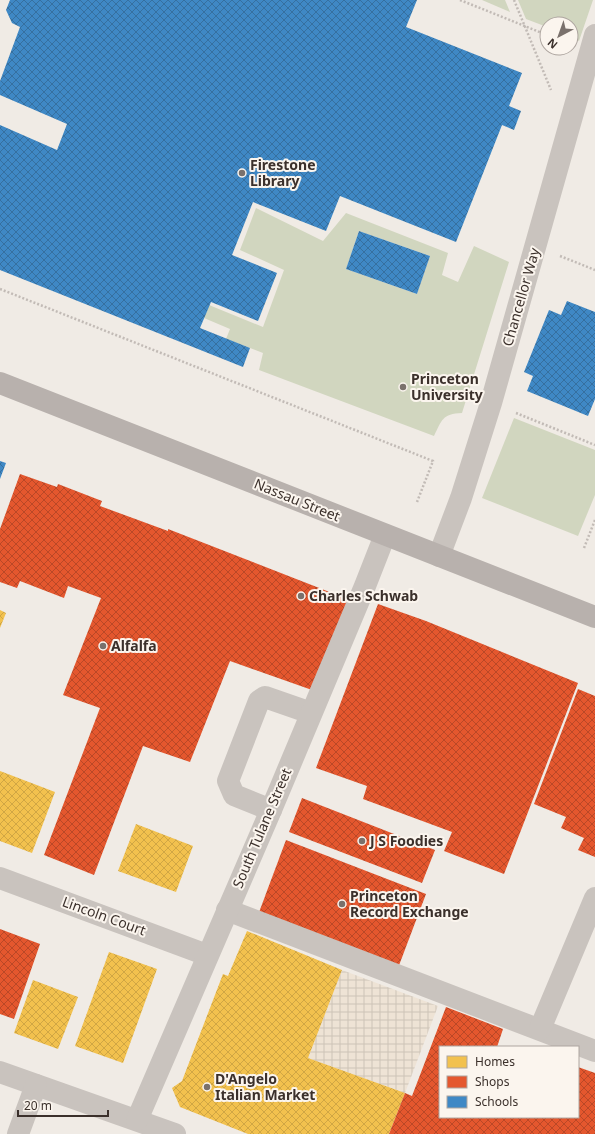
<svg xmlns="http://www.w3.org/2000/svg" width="595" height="1134" viewBox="0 0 595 1134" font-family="'Noto Sans',sans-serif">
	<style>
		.green { fill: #d1d6bf; fill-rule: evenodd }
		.plaza { fill: url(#plaza-grid) }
		.homes { fill: url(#homes-cross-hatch) }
		.shops { fill: url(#shops-cross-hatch) }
		.schools { fill: url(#schools-cross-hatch) }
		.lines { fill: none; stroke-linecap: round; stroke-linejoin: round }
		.path { stroke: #c2bbb6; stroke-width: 2.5; stroke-dasharray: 2 2; stroke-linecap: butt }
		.minor { stroke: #c9c3be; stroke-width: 22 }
		.major { stroke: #b8b1ad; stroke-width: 22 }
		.poi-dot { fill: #7a716c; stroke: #fbf5ee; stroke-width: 1.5 }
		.labels { text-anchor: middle; stroke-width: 4; stroke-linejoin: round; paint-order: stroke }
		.poi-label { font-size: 14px; font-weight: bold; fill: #3b302b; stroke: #fbf5ee; text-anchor: start }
		.street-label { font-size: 14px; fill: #3b302b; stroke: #fbf5ee }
	</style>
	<defs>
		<pattern id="plaza-grid" width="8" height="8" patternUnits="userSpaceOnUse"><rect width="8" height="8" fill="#eee3d5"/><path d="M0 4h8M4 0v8" fill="none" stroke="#cdc3b7"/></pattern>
		<pattern id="homes-cross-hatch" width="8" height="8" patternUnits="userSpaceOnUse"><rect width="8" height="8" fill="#f2c14e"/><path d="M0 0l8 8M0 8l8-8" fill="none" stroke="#d0a644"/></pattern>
		<pattern id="shops-cross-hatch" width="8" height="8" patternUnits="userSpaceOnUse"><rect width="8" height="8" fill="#e4572e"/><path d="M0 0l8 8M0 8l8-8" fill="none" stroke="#ba4827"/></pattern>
		<pattern id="schools-cross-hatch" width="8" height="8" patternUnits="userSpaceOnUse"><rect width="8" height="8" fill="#3f88c5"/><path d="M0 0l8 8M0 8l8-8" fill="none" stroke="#3670a0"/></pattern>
	</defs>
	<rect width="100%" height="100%" fill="#f0ebe5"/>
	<g class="green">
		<polygon points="482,0 505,0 510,12"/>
		<polygon points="518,0 593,0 579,41 571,37 571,24 547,24 547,27 526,19"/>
		<path d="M256,208L323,241L346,213L448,253L442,275L458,282L474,246L509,262L462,413C442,414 442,420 434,436L259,370L263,353L226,339L230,329L204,318L209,305L263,327L284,270L240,250ZM359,231L430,256L417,294L346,269Z"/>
		<polygon points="514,418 595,450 595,495 578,536 482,498"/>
	</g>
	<polygon class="plaza" points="342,970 438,1006 405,1093 308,1058"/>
	<g class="homes">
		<polygon points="0,610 6,613 0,628"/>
		<polygon points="0,771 55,792 32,853 0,841"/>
		<polygon points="136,824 193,846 176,892 118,871"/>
		<polygon points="247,931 342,970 308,1058 405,1093 389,1134 248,1134 180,1107 172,1088 182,1081 223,974 228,976"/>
		<polygon points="109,952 157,969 123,1063 75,1046"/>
		<polygon points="33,980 78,997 58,1049 14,1033"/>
	</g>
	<g class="shops">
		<polygon points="20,474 57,487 58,484 102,501 100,506 168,531 168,529 350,600 312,690 230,661 190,762 143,746 94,875 44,855 100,708 63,695 101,598 68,586 64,598 20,581 17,588 0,582 0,529"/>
		<polygon points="378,604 426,621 578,683 504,874 444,851 452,832 363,799 367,786 316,768"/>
		<polygon points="578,689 595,696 595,857 578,850 584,838 561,828 566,817 534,804"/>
		<polygon points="302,798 435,850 422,883 289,832"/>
		<polygon points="286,840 426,894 398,968 258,915"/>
		<polygon points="0,929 40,944 14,1019 0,1014"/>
		<polygon points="446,1007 503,1029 497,1047 440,1047 440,1117 578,1117 578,1067 595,1073 595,1134 389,1134 405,1093 412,1096"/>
	</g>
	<g class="schools">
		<polygon points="10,0 417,0 406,27 522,73 509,106 521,111 514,130 502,125 456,242 340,196 326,231 253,202 232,255 277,273 258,321 211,302 200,328 250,348 243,367 0,270 0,125 57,150 67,124 0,95 0,81 20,27 12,23 6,10"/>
		<polygon points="359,231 430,256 417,294 346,269"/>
		<polygon points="567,301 595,312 595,399 588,416 527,391 533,376 524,372 549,310 561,315"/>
		<polygon points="0,461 6,463 0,479"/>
	</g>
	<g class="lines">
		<g class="path">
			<polyline points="460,0 547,35"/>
			<polyline points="514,0 551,90"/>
			<polyline points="560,256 595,270"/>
			<polyline points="0,289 433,461 417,502"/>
			<polyline points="516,413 595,445"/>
			<polyline points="584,548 595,520"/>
		</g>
		<g class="minor">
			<polyline points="439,556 461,498 491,403 595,35"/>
			<polyline points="271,810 234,795 228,781 259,701 265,697 311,713"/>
			<polyline points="0,878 207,955"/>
			<polyline points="227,910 595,1051"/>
			<polyline points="540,1029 595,898"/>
			<polyline points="0,1072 175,1134"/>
			<polyline points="137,1120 271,810 365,586 385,535"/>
			<polyline points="18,1134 36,1085"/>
		</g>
		<polyline class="major" points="0,383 595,617"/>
	</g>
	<g class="poi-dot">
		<circle cx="242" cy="173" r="4"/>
		<circle cx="403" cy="387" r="4"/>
		<circle cx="301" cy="596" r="4"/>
		<circle cx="103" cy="646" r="4"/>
		<circle cx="362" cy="841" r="4"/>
		<circle cx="342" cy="904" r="4"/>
		<circle cx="207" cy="1087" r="4"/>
	</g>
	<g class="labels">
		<g class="poi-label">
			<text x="250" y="170">Firestone<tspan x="250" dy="16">Library</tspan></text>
			<text x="411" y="384">Princeton<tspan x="411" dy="16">University</tspan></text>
			<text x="309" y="601">Charles Schwab</text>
			<text x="111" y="651">Alfalfa</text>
			<text x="370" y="846">J S Foodies</text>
			<text x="350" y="901">Princeton<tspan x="350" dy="16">Record Exchange</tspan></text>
			<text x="215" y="1084">D'Angelo<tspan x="215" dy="16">Italian Market</tspan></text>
		</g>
		<g class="street-label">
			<text transform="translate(521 297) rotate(-74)" y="5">Chancellor Way</text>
			<text transform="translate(297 500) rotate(22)" y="5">Nassau Street</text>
			<text transform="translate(262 828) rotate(-67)" y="5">South Tulane Street</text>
			<text transform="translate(104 916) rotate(20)" y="5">Lincoln Court</text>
		</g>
	</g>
	<rect x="439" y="1046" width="140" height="72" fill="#fbf5ee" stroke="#aea6a0"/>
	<rect x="447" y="1056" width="20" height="12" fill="#f2c14e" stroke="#aea6a0"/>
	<text x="475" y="1066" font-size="12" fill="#3b302b">Homes</text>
	<rect x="447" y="1076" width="20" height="12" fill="#e4572e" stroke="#aea6a0"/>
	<text x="475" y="1086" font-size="12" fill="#3b302b">Shops</text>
	<rect x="447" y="1096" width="20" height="12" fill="#3f88c5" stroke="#aea6a0"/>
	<text x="475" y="1106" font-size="12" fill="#3b302b">Schools</text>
	<g transform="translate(559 36) rotate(221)"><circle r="19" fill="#fbf5ee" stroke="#aea6a0"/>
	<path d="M0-3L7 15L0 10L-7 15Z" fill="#7a716c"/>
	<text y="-6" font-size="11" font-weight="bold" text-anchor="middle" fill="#3b302b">N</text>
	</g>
	<path d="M18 1110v6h90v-6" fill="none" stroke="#3b302b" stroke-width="2"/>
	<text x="24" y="1110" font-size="12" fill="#3b302b" stroke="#fbf5ee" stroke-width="3" paint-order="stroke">20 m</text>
</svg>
